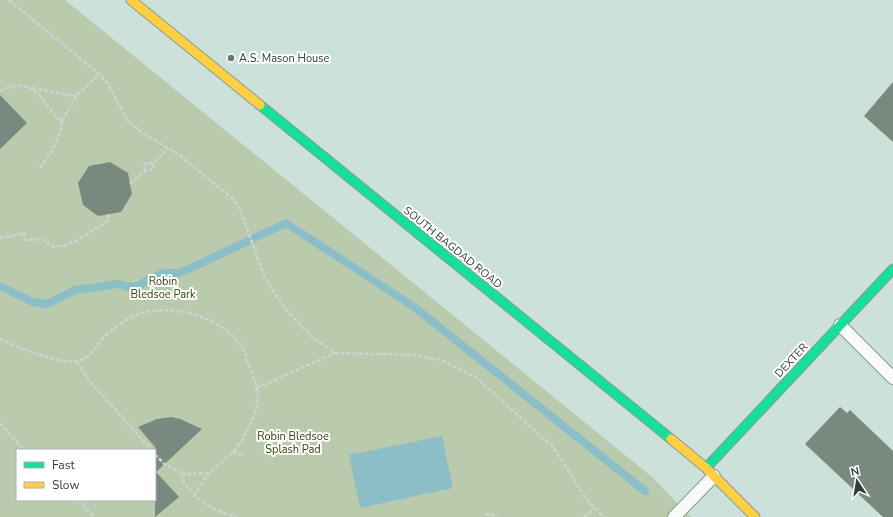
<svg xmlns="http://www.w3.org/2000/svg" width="893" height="517" viewBox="0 0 893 517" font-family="'Nunito Sans',sans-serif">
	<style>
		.green { fill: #b9caad; fill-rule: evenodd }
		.water { fill: #8cbec8 }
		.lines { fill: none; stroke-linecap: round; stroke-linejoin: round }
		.stream { stroke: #8cbec8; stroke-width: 8 }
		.building { fill: #79897f }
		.lane-casing { stroke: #899993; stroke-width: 14 }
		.fast-casing { stroke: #899993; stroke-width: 11 }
		.slow-casing { stroke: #899993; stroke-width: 11 }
		.path { stroke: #cfd4d2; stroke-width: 2.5; stroke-dasharray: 4 2; stroke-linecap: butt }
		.lane { stroke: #f7faf9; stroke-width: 12 }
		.fast { stroke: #16e098; stroke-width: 9 }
		.slow { stroke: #ffcf43; stroke-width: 9 }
		.poi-dot { fill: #667871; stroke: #fff; stroke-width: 1.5 }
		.labels { text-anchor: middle; stroke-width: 4; stroke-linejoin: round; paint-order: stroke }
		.poi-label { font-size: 11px; fill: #2f3f39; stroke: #fff; text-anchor: start }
		.street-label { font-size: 11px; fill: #2f3f39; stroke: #fff }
		.park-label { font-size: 11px; fill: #354208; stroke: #fff }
	</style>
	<rect width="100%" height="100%" fill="#cce1d9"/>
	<path class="green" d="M0,0H65L652,477L691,517H0ZM17,450H155V500H17Z"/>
	<polygon class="water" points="442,436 453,488 360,508 349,455"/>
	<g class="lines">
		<polyline class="stream" points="0,286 33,302 47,304 75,290 118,284 128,287 139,286 147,280 164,273 178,273 191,268 286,223 414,307 645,491"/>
	</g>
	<g class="building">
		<polygon points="893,82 893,142 864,116"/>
		<polygon points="0,95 27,123 0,149"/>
		<polygon points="110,162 128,173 132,194 121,212 98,216 83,205 78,183 89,166"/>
		<polygon points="840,407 847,413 850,410 893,451 893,517 883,517 805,444"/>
		<polygon points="171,417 180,419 202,429 156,472 179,497 155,517 155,447 138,427 157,419"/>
	</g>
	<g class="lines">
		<g class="lane-casing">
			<g id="lane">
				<polyline points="840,325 893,378"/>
				<polyline points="674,517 714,476"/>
			</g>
		</g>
		<g class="fast-casing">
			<g id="fast">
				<polyline points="260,105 671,439"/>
				<polyline points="706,468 893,269"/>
			</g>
		</g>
		<g class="slow-casing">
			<g id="slow">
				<polyline points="131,0 260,105"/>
				<polyline points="671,439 706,468 755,517"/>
			</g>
		</g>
		<g class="path">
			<polyline points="9,0 99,74 108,84 127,120 144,134 178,154 233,199 240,209 263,273 273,291 288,312 313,338 335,353 414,355 441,360 477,378 553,447 587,500 604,517"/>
			<polyline points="32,88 76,96"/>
			<path d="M0,91C32,76 39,96 58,119L62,121C60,138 50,157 38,169"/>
			<polyline points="62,121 78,94 99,74"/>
			<polyline points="145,171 144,165 147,162 153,164"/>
			<polyline points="130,184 145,171 148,172 154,167 153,164 168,148"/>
			<polyline points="22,233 25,240 42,239 52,246 64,246 78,240 106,222 108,220 108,214"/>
			<polyline points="0,238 26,233"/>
			<path d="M0,339C18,347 59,365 78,361C91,358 96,346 104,337C115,327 128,317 142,313C174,305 213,315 235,338C244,347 247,359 251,371C255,382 260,394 257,406C252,422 243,442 231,454C224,461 215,466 209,474C204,480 200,487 195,494"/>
			<polyline points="77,362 90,382 152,450"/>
			<polyline points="257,388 335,353"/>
			<polyline points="0,423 24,450"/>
			<polyline points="233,452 245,456"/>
			<polyline points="155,454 164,464 184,474"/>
			<path d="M209,473L184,474L183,481C196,501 214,511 237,517"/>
			<polyline points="78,500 94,517"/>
			<polyline points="485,514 491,514 497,517"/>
			<polyline points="584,517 594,508"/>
		</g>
		<use href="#lane" class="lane"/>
		<use href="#fast" class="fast"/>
		<use href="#slow" class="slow"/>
	</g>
	<circle class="poi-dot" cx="231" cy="58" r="4"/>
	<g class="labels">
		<g class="poi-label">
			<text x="239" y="62">A.S. Mason House</text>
		</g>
		<g class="street-label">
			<text transform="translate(453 247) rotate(39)" y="4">SOUTH BAGDAD ROAD</text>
			<text transform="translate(791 360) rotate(-47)" y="4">DEXTER</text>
		</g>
		<g class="park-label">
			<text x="163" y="285">Robin<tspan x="163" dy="13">Bledsoe Park</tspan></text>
			<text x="293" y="440">Robin Bledsoe<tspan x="293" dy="13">Splash Pad</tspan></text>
		</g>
	</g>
	<rect x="16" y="449" width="140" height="52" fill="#ffffff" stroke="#acb2b0"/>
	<rect x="24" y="462" width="20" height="6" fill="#16e098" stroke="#acb2b0"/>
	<text x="52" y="469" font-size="12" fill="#2f3f39">Fast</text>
	<rect x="24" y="482" width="20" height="6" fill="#ffcf43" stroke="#acb2b0"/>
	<text x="52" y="489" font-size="12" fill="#2f3f39">Slow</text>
	<g transform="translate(857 481) rotate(348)" stroke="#ffffff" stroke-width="3" paint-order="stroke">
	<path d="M0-3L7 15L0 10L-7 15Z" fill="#2f3f39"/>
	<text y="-6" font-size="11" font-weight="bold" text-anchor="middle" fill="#2f3f39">N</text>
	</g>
</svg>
